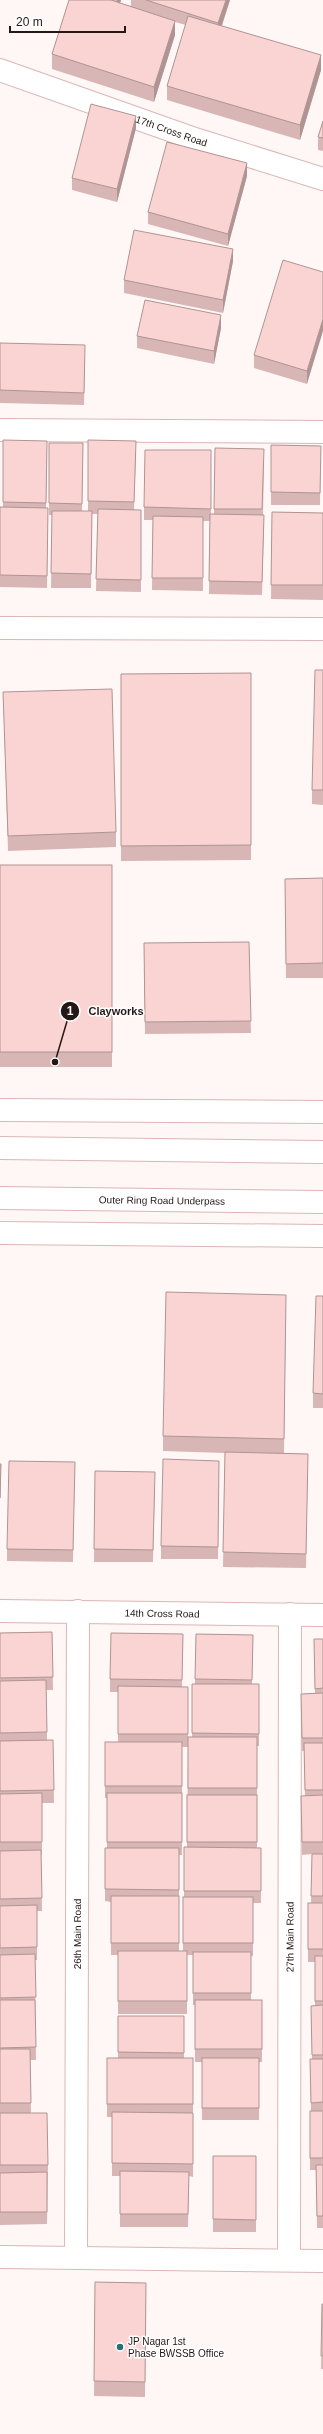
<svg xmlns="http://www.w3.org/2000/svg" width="323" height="2434" viewBox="0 0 323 2434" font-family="Helvetica,sans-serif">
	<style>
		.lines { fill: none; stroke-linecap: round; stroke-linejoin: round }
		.street-casing { stroke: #dbb6b4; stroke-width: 24 }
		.secondary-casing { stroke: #dbb6b4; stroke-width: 24 }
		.highway-casing { stroke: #dbb6b4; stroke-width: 24 }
		.street { stroke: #fff; stroke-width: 22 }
		.secondary { stroke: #fff; stroke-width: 22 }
		.highway { stroke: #fff; stroke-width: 22 }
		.wall { fill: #d7b6b5; fill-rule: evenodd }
		.shaded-wall { fill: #af9493 }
		.building { fill: #fad4d2; stroke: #af9493 }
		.poi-dot { fill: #256f75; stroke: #fff; stroke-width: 1.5 }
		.labels { text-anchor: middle; stroke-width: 3; stroke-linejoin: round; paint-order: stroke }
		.street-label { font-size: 10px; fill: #241716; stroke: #fff }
		.poi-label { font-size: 10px; fill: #241716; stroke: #fff; text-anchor: start }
		.leader { fill: none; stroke: #241716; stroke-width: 1.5 }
		.callout-dot { fill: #241716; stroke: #fff; stroke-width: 1.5 }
		.mark-label { font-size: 12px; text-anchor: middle; font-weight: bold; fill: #fff }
		.callout-label { font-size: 11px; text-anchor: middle; font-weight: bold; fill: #241716; stroke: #fff; stroke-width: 3; stroke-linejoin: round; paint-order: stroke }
	</style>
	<rect width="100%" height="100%" fill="#fff7f6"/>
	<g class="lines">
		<g class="street-casing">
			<g id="street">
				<path id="s1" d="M0,70L195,139L323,179"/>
				<polyline points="0,430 323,432"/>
				<polyline points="0,628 323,629"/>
				<polyline points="0,2257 323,2261"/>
				<path id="s2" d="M76,2257L78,1611"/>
				<path id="s3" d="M289,2260L290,1614"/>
			</g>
		</g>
		<g class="secondary-casing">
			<g id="secondary">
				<path id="s4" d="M0,1611L323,1615"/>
			</g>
		</g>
		<g class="highway-casing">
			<g id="highway">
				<polyline points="0,1110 323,1112"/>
				<polyline points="0,1148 323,1152"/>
				<path id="s5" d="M0,1198L323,1202"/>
				<polyline points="0,1233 323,1236"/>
			</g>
		</g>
		<use href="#street" class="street"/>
		<use href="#secondary" class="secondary"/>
		<use href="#highway" class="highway"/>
	</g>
	<g class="wall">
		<polygon points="69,0 121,0 120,3 131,6 131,0 230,0 222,26 321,70 300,140 167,100 167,86 186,25 175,22 175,35 154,102 52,69 52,54"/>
		<polygon points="323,121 323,151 318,150 318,137"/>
		<polygon points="136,128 117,202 72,190 72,178"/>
		<polygon points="247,176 228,246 148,224 148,212"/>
		<polygon points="233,261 223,313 124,293 124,280"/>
		<polygon points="323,272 307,384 254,368 254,355"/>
		<polygon points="221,328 214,364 137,348 137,336"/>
		<polygon points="0,343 85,358 84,405 0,403"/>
		<polygon points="3,440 47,453 46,508 48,508 47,588 0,587 0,507 3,507"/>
		<polygon points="88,440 136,453 134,510 141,510 141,592 96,591 98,514 92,514 91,588 51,588 52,515 49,515 49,443 83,443 82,511 88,511"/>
		<polygon points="271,445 321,446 320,505 271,505"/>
		<polygon points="215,448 264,462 263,515 264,527 262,595 209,594 210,521 203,521 203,591 152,590 153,520 144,520 144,507 211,450 211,514 214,514"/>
		<polygon points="272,512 323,513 323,600 271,599"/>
		<polygon points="323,670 323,805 312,804 312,790"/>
		<polygon points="251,673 251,860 121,861 121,674"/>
		<polygon points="3,692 116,832 116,847 8,851"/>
		<rect x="0" y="865" width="112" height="202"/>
		<polygon points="323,878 323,978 286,978 285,879"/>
		<polygon points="249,942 251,1033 145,1034 144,943"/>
		<polygon points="323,1296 323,1408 313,1408 313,1393"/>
		<polygon points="286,1310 284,1453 308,1454 306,1568 223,1567 225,1453 163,1451 163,1436"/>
		<polygon points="219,1461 218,1559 161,1559 161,1546"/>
		<polygon points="75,1462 73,1562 7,1561 7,1549"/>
		<polygon points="95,1471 155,1484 153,1562 94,1562"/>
		<polygon points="52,1632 53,1690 46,1690 47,1740 53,1740 54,1803 42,1803 42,1855 41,1855 42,1911 37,1911 37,1960 35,1960 36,2060 30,2060 31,2113 48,2165 47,2224 0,2225 0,1633"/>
		<path d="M183,1634L182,1687H188V1737H192V1684H195L196,1634L253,1635L252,1684H259V1746H257V1848H261V1903H253V1956H251V2000H262V2062H259V2120H202V2062H195V2005H193V1955H187V2014H118V1955H111V1902L105,1901V1848H107V1798H105V1754L118,1742V1692H110V1679ZM182,1747H188L187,1847H184V1897H183V1951H179V1855H182Z"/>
		<polygon points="314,1639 323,1639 323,2228 317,2228 316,2170 310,2170 310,2111 311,2111 310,2059 312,2059 311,2006 315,2006 315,1962 308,1962 308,1903 311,1903 312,1854 302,1855 301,1796 305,1796 304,1751 302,1751 301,1694 315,1693"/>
		<polygon points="118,2016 184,2016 184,2058 193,2058 193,2177 189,2176 188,2227 120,2227 120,2176 112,2176 112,2117 107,2117 107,2058 118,2058"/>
		<rect x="213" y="2156" width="43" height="76"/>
		<polygon points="95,2282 146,2283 145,2397 94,2396"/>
		<polygon points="323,2304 323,2369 321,2369"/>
	</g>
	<g class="shaded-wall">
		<polygon points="117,0 121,0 117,13"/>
		<polygon points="226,0 230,0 218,36 218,23"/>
		<polygon points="175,21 175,35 154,102 154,87"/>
		<polygon points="321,55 321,70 300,140 300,125"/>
		<polygon points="136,116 136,128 117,202 117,189"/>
		<polygon points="247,163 247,176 228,246 228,234"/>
		<polygon points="233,249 233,261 223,313 223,300"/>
		<polygon points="221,315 221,328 214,364 214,351"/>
		<polygon points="323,319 323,331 307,384 307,371"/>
	</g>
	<g class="building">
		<polygon points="69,0 111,0 175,21 154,87 52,54"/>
		<polygon points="146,0 226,0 218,23"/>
		<polygon points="188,16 321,55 300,125 167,86"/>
		<polygon points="91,104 136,116 117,189 72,178"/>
		<polygon points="323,121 323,138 318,137"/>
		<polygon points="167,142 247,163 228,234 148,212"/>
		<polygon points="134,230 233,249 223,300 124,280"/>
		<polygon points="283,260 323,272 323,319 307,371 254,355"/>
		<polygon points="145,300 221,315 214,351 137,336"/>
		<polygon points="0,343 85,345 84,393 0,390"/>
		<polygon points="3,440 47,441 46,503 3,502"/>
		<polygon points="88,440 136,441 134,502 88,501"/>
		<polygon points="49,443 83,443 82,504 49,503"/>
		<polygon points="271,445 321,446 320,493 271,492"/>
		<polygon points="215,448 264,449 262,509 214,509"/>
		<polygon points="145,450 211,450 211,509 144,507"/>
		<polygon points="0,507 48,508 47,576 0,575"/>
		<polygon points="98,509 141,510 141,580 96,579"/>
		<polygon points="52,511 92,511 91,574 51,573"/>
		<polygon points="272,512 323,513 323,585 271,585"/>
		<polygon points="210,514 264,515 262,582 209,581"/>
		<polygon points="153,516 203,517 203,578 152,578"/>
		<polygon points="315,670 323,670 323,790 312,790"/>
		<polygon points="251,673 251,845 121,846 121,674"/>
		<polygon points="112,689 116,832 8,836 3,692"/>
		<rect x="0" y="865" width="112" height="187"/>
		<polygon points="323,878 323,963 286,964 285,879"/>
		<polygon points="249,942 251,1021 145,1022 144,943"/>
		<polygon points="166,1292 286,1295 284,1439 163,1436"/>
		<polygon points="316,1296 323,1296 323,1394 313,1393"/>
		<polygon points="225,1452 308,1454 306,1554 223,1552"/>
		<polygon points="163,1459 219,1461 218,1547 161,1546"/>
		<polygon points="9,1461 75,1462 73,1550 7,1549"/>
		<polygon points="0,1464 1,1464 0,1498"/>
		<polygon points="95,1471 155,1472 153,1550 94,1549"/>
		<polygon points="52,1632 53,1677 0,1678 0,1633"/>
		<polygon points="111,1633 183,1634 182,1680 110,1679"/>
		<polygon points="196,1634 253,1635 252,1680 195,1679"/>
		<polygon points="314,1639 323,1639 323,1688 315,1689"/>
		<polygon points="46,1680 47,1732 0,1733 0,1681"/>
		<polygon points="192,1684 259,1684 259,1734 192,1733"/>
		<polygon points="118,1686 188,1687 188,1734 118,1734"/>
		<polygon points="323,1693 323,1738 302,1738 301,1694"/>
		<rect x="188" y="1737" width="69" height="51"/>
		<polygon points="53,1740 54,1790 0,1791 0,1741"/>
		<rect x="105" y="1742" width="77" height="44"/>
		<polygon points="304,1743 323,1743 323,1790 305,1790"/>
		<polygon points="42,1793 42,1842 0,1842 0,1794"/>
		<rect x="107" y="1793" width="75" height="49"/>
		<rect x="187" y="1795" width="70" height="47"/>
		<polygon points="323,1795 323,1842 302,1842 301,1796"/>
		<polygon points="184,1847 261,1848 261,1891 184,1891"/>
		<polygon points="105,1848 179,1848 179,1890 105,1889"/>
		<polygon points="41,1850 42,1898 0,1899 0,1851"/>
		<polygon points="312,1854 323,1854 323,1896 311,1896"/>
		<rect x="111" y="1896" width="68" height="47"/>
		<rect x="183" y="1897" width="70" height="46"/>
		<rect x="308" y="1903" width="15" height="46"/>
		<polygon points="37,1905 37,1947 0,1948 0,1906"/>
		<rect x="118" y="1951" width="69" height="50"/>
		<rect x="193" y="1952" width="58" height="41"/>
		<polygon points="35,1954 36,1997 0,1998 0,1955"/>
		<rect x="315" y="1956" width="8" height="45"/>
		<polygon points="0,2000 35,2000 36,2047 0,2048"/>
		<rect x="195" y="2000" width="67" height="49"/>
		<polygon points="323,2005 323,2055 312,2055 311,2006"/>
		<polygon points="118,2016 184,2016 184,2053 118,2052"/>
		<polygon points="0,2049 30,2049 31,2103 0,2103"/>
		<rect x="107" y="2058" width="86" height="46"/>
		<rect x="202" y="2058" width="57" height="50"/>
		<polygon points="310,2059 323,2059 323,2102 311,2103"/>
		<rect x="310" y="2111" width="13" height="47"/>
		<polygon points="112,2112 193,2113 193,2164 112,2163"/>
		<polygon points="0,2113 47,2113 48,2165 0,2165"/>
		<polygon points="213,2156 256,2156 256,2220 213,2219"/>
		<polygon points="316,2165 323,2165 323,2216 317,2216"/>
		<polygon points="120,2171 189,2172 188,2214 120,2214"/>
		<polygon points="47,2172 47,2212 0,2212 0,2173"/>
		<polygon points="95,2282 146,2283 145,2382 94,2381"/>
		<polygon points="322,2304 323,2304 323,2356 321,2356"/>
	</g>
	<circle class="poi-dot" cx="120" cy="2347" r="4"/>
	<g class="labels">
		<g class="street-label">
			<text dy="4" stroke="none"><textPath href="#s1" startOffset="182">17th Cross Road</textPath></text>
			<text dy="4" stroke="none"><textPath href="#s5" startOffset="162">Outer Ring Road Underpass</textPath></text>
			<text dy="4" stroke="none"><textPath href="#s4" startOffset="162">14th Cross Road</textPath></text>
			<text dy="4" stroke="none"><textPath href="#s2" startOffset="323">26th Main Road</textPath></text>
			<text dy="4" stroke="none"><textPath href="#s3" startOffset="323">27th Main Road</textPath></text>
		</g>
		<g class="poi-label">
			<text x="128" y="2345">JP Nagar 1st<tspan x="128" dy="12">Phase BWSSB Office</tspan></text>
		</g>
	</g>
	<path class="leader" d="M55 1062L70 1011"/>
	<g class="callout-dot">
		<circle cx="55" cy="1062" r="4"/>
		<circle cx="70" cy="1011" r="10"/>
	</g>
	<g class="mark-label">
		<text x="70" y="1015">1</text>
	</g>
	<g class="callout-label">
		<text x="116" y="1015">Clayworks</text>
	</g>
	<path d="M10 26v6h115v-6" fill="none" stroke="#241716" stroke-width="2"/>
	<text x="16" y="26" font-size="12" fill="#241716" stroke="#ffffff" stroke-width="3" paint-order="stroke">20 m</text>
</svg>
